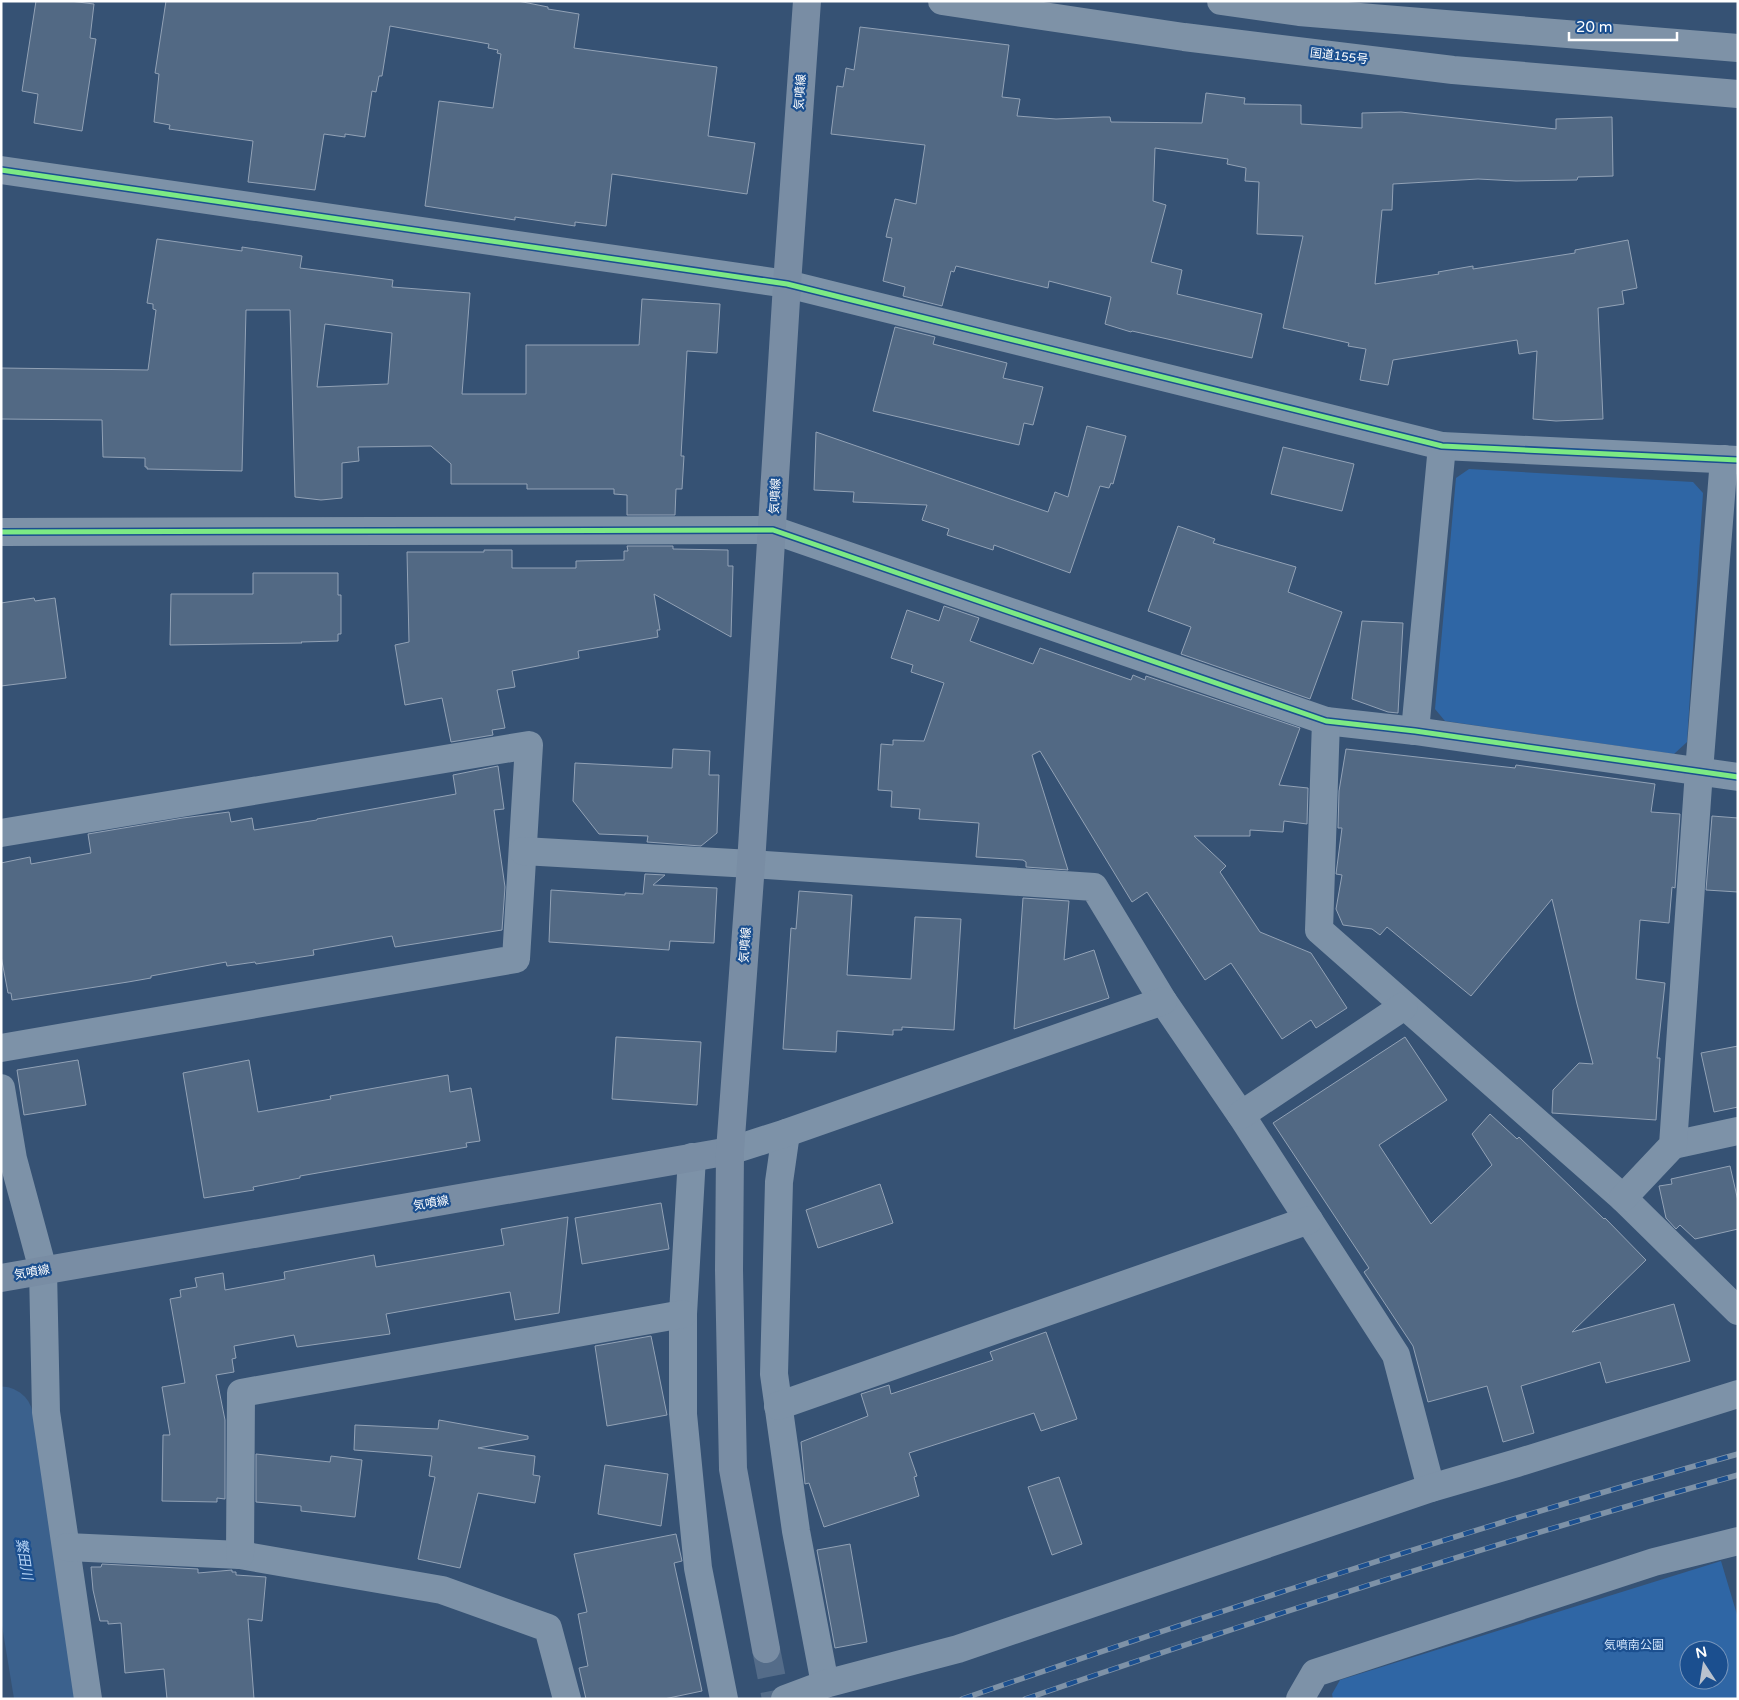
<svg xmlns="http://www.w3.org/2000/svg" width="1739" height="1700" font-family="'Varela Round','Noto Sans JP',sans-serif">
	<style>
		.green { fill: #2f66a5; fill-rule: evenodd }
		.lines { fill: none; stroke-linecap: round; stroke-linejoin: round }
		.river { stroke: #3b618d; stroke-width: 65 }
		.building { fill: #526984; stroke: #92a2b6; fill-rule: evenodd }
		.secondary-tunnel { stroke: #546c89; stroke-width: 28; stroke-dasharray: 28 14; stroke-linecap: butt }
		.street { stroke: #7d92a8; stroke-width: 28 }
		.secondary { stroke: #798da4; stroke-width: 28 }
		.highway { stroke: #7e92a7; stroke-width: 28 }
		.rail-casing { stroke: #7e92a7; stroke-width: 5.5 }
		.rail { stroke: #1b4f8f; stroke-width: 4; stroke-dasharray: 11; stroke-linecap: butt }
		.cycleway-casing { stroke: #1b4f8f; stroke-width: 8 }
		.cycleway { stroke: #7ce984; stroke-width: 5 }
		.labels { text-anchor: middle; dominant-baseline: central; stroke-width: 4.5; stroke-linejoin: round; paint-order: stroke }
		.street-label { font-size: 12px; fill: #fff; stroke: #1b4f8f }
		.park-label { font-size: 12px; fill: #cfe3fa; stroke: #1b4f8f }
		.water-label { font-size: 14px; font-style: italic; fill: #b5d3f5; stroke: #1b4f8f }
	</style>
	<rect width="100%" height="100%" fill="#365274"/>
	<g class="green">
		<path d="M1469 469 1693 482 1703 493 1687 742 1674 754 1445 721 1435 709 1456 478Z"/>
		<path d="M1721 1561 1738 1618V1699H1333L1332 1694 1340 1680ZM1689 1650H1719V1680H1689Z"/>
	</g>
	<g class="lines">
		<path class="river" d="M1 1419 47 1699"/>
	</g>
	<g class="building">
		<path d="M36 1H70L94 4 90 38 96 39 82 131 34 123 38 94 22 91Z"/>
		<path d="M166 1H518L548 7V9L579 14 574 48 717 67 708 136 755 143 747 194 612 174 606 226 575 222V226L515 217V220L425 206 439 101 493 108 501 54 497 53 498 50 488 48 489 44 390 26 382 76H379L376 92 372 91 365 137 345 134V137L324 134 315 190 248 182 253 141 169 129 170 125 154 122 159 74 155 73Z"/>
		<path d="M860 27 1009 45 1002 97 1020 99 1017 116 1056 119 1103 117H1110L1111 122 1202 123 1206 93 1245 98 1244 104 1301 105V124L1362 128V113L1401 112 1556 129V119L1612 117 1613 176 1578 177 1577 180 1516 181 1478 179 1393 184 1392 210H1382L1375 284 1439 274 1438 272 1473 266V269L1575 253V250L1628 240 1637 288 1622 291 1624 304 1598 308 1603 419 1556 421 1533 419 1537 351 1519 354 1517 340 1393 360 1388 385 1360 380 1366 349 1348 346 1349 343 1283 328 1303 236 1257 234 1259 182 1245 181 1246 168 1227 164 1228 159 1155 148 1153 201 1166 205 1151 262 1182 270 1177 294 1262 314 1252 358 1132 331 1131 332 1105 324 1111 297 1049 281 1048 288 956 266 954 272 951 271 942 306 903 296 905 287 883 281 892 238 886 237 895 199 916 204 925 145 831 134 837 86 843 87 846 68 854 70Z"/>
		<path d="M157 239 242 251V247L302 256 300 268 393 280 392 287 470 293 462 394H526V345H639L642 299 720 304 717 353 687 351 681 456H684L682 489H676L675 515H627V495L614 494V489H527V484H451V464L431 446 358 447 359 461 342 463V498L321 500 295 497 290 310H246L242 471 147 469V467H145V458L103 457 102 420 1 419V368L148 370 156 310 153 309V304L147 303ZM325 324 392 333 388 384 317 387Z"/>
		<path d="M895 327 935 337 933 344 1007 363 1003 378 1043 387 1033 425 1024 423 1019 445 873 411Z"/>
		<path d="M1087 426 1126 436 1113 484 1111 483 1109 488 1100 486 1070 573 994 545 993 550 947 535 949 529 922 520 927 505 853 502 854 492 814 490 816 432 1048 512 1055 492 1068 497Z"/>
		<path d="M1283 447 1354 464 1342 511 1271 494Z"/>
		<path d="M1178 526 1215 539 1213 543 1296 567 1288 592 1342 612 1310 699 1181 654 1191 627 1148 611Z"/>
		<path d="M627 546H673V549L728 550V566H733L731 637 654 594 660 630H657L658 637 578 651 579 658 512 671 515 687 497 690 505 728 492 730 493 735 451 742 442 698 405 705 395 645 409 642 407 552H484V550H512V568H576V561L624 560V551H628Z"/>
		<path d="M253 573H338V595H341V634H338V641L301 642 302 643 170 645 171 594H253Z"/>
		<path d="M34 598 35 601 55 598 66 678 1 686V603Z"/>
		<path d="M944 606 979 618 970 641 1033 664 1040 648 1131 680 1133 675 1145 680 1146 676 1300 728 1279 785 1308 788 1307 824 1284 821 1283 832 1250 830V836H1194L1226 866 1220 872 1260 932 1311 953 1347 1008 1316 1028 1311 1020 1282 1039 1231 963 1205 980 1147 892 1132 902 1040 751 1032 755 1068 870 1026 867V862L1023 860 976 857 979 823 919 819 920 809 891 807 892 791 878 790 881 744 893 745V740L924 741 944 683 911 672 913 665 891 658 907 610 939 621Z"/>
		<path d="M1362 621 1403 623 1398 713 1388 712 1352 699Z"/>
		<path d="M673 749 710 751 709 775H719L717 833 701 846 647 842 648 836 599 834 573 801 575 763 672 768Z"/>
		<path d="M1346 749 1515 768 1516 765 1655 784 1651 812 1680 814 1675 888 1672 887 1669 923 1640 920 1636 979 1665 983 1657 1058H1660L1656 1120 1552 1113 1553 1090 1579 1063 1593 1064 1577 1004 1552 899 1471 996 1387 927 1380 935 1372 929 1343 925 1336 909 1342 875 1336 874 1342 828H1338L1339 791Z"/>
		<path d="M498 766 504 809 494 810 505 887 502 930 395 947 392 936 313 950 314 955 256 964 255 962 227 966 226 962 151 976V978L128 982 12 1000 11 993H8L1 956V863L30 857 31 864 91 853 88 834 183 818 229 812 231 822 252 818 254 830 317 820V819L456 794 453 775Z"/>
		<path d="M1712 816 1738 818V892L1706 890Z"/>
		<path d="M645 874 665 875 653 885 717 888 714 943 670 941 669 950 549 942 551 890 625 895V893L643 894Z"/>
		<path d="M799 891 852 895 847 975 911 979 915 917 961 919 954 1030 902 1027V1030H893V1035L837 1031 836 1052 783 1049 791 928 796 929Z"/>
		<path d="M1023 898 1069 901 1064 960 1094 950 1109 998 1014 1029Z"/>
		<path d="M616 1037 701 1042 697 1105 612 1099Z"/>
		<path d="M1405 1037 1447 1100 1379 1145 1431 1224 1492 1165 1472 1134 1490 1114 1517 1139 1519 1137 1604 1219 1605 1218 1646 1260 1572 1332 1674 1304 1690 1361 1606 1383 1600 1362 1521 1386 1534 1433 1503 1442 1487 1386 1428 1402 1413 1346 1364 1272 1369 1268 1273 1123Z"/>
		<path d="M1738 1046V1107L1714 1112 1701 1053Z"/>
		<path d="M78 1060 86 1105 24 1115 17 1070Z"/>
		<path d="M249 1060 258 1112 331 1099 330 1096 448 1075 450 1092 471 1088 480 1141 466 1143 467 1147 300 1176V1178L253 1187 254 1190 204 1198 183 1073Z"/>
		<path d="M1730 1166 1738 1201V1229L1695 1239 1680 1225 1676 1229 1666 1218 1659 1186 1672 1184 1671 1179Z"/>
		<path d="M880 1184 893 1223 818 1248 806 1210Z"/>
		<path d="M661 1203 669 1249 582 1264 575 1218Z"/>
		<path d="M568 1217 559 1313 515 1320 510 1292 386 1314 390 1334 297 1347 294 1335 234 1346 236 1358 232 1359 234 1372 216 1375 225 1420V1499L217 1498V1502L162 1501 163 1435H170L162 1387 185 1383 170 1299 181 1297 180 1290 197 1287 195 1278 223 1273 225 1290 285 1279 284 1272 374 1255 376 1267 504 1245 501 1229Z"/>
		<path d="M1046 1332 1077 1419 1041 1431 1034 1413 909 1453 917 1476 914 1477 919 1496 824 1527 809 1483 805 1484 801 1442 868 1416 861 1394 889 1385 891 1394 993 1360 990 1352Z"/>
		<path d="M651 1336 667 1415 607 1426 595 1346Z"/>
		<path d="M439 1420 528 1436V1439L478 1448 535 1456 533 1475 540 1476 535 1503 478 1493 460 1568 418 1559 435 1477 429 1476 432 1456 354 1450 355 1425 438 1429Z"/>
		<path d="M256 1454 330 1462 331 1456 362 1460 355 1517 301 1511V1506L256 1502Z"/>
		<path d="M605 1465 668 1474 661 1526 598 1514Z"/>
		<path d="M1059 1477 1082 1544 1052 1555 1028 1487Z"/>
		<path d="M676 1534 682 1561 674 1563 702 1691 664 1699H586L579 1668 588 1666 578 1614 587 1612 574 1554Z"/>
		<path d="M850 1544 867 1642 835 1648 817 1550Z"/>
		<path d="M102 1564 198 1569V1573L232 1570V1572H236V1575L266 1577 262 1621 248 1619 254 1699H167L164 1669 125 1673 121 1623 108 1624V1621H100L93 1590 91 1567H101Z"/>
	</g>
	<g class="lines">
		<path class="secondary-tunnel" d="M766 1649 776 1699"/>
		<g class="street">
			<path d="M1 170 787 284 1442 446 1738 460"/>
			<path d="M1 532 773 530 1326 721 1415 731 1738 777"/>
			<path d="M1326 721 1319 930 1623 1198 1738 1311"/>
			<path d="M1415 731 1442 446"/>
			<path d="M1 833 529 745 516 959 1 1048"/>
			<path d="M523 851 751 864 1094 887 1163 1001 1241 1115 1396 1355 1431 1488"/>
			<path d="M1 1088 13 1159 43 1270 46 1412 88 1699"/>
			<path d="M1241 1115 1404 1006"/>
			<path d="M786 1133 779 1182 774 1374 796 1531 825 1684"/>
			<path d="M1673 1145 1738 1131"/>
			<path d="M730 1151 786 1133 1163 1001"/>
			<path d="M692 1157 683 1314V1414L698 1568 724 1699"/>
			<path d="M1623 1198 1673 1145 1699 771 1724 459"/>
			<path d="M778 1406 1309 1220"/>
			<path d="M67 1547 240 1555 442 1590 548 1628 567 1699"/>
			<path d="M240 1555 241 1393 683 1314"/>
			<path d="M785 1699 825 1684 958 1649 1431 1488 1517 1463 1738 1394"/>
			<path d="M1300 1699 1315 1673 1654 1562 1738 1541"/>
		</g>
		<g class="secondary">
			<path d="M1 1278 730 1151"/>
			<path d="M766 1649 733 1469 729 1270 730 1151 751 864 787 284 807 1"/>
		</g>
		<g class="highway">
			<path d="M942 1 1184 37 1453 70 1738 94"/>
			<path d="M1221 1 1299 12 1738 48"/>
		</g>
		<defs>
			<g id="rail">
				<path d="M962 1699C1219 1611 1476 1526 1738 1454"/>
				<path d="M1025 1699C1261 1618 1498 1541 1738 1475"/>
			</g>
		</defs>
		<use href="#rail" class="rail-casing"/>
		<use href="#rail" class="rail"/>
		<defs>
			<g id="cycleway">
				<path d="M1 170 787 284 1442 446 1738 460"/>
				<path d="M1 532 773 530 1326 721 1415 731 1738 777"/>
			</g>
		</defs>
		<use href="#cycleway" class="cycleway-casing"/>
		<use href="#cycleway" class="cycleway"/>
	</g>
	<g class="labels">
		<g class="street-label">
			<text transform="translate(1339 56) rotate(7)">国道155号</text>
			<text transform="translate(800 92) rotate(-86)">気噴線</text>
			<text transform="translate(775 496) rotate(-87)">気噴線</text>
			<text transform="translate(745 945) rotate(-86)">気噴線</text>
			<text transform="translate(431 1203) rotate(-10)">気噴線</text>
			<text transform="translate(32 1272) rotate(-10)">気噴線</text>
		</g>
		<g class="park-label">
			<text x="1634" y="1645">気噴南公園</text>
		</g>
		<g class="water-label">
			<text transform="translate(24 1559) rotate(81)">繁田川</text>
		</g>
	</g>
	<rect width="1739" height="1700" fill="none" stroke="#ffffff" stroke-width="5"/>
	<g transform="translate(1704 1665) rotate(348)"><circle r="24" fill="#1b4f8f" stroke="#7695bc"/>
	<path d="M0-4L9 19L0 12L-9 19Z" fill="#b9c2ce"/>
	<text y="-8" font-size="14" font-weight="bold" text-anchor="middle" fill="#ffffff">N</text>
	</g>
	<path d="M1569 32v8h108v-8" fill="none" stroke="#ffffff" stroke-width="2.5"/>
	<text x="1576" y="32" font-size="15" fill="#ffffff" stroke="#1b4f8f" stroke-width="4" paint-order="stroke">20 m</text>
</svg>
